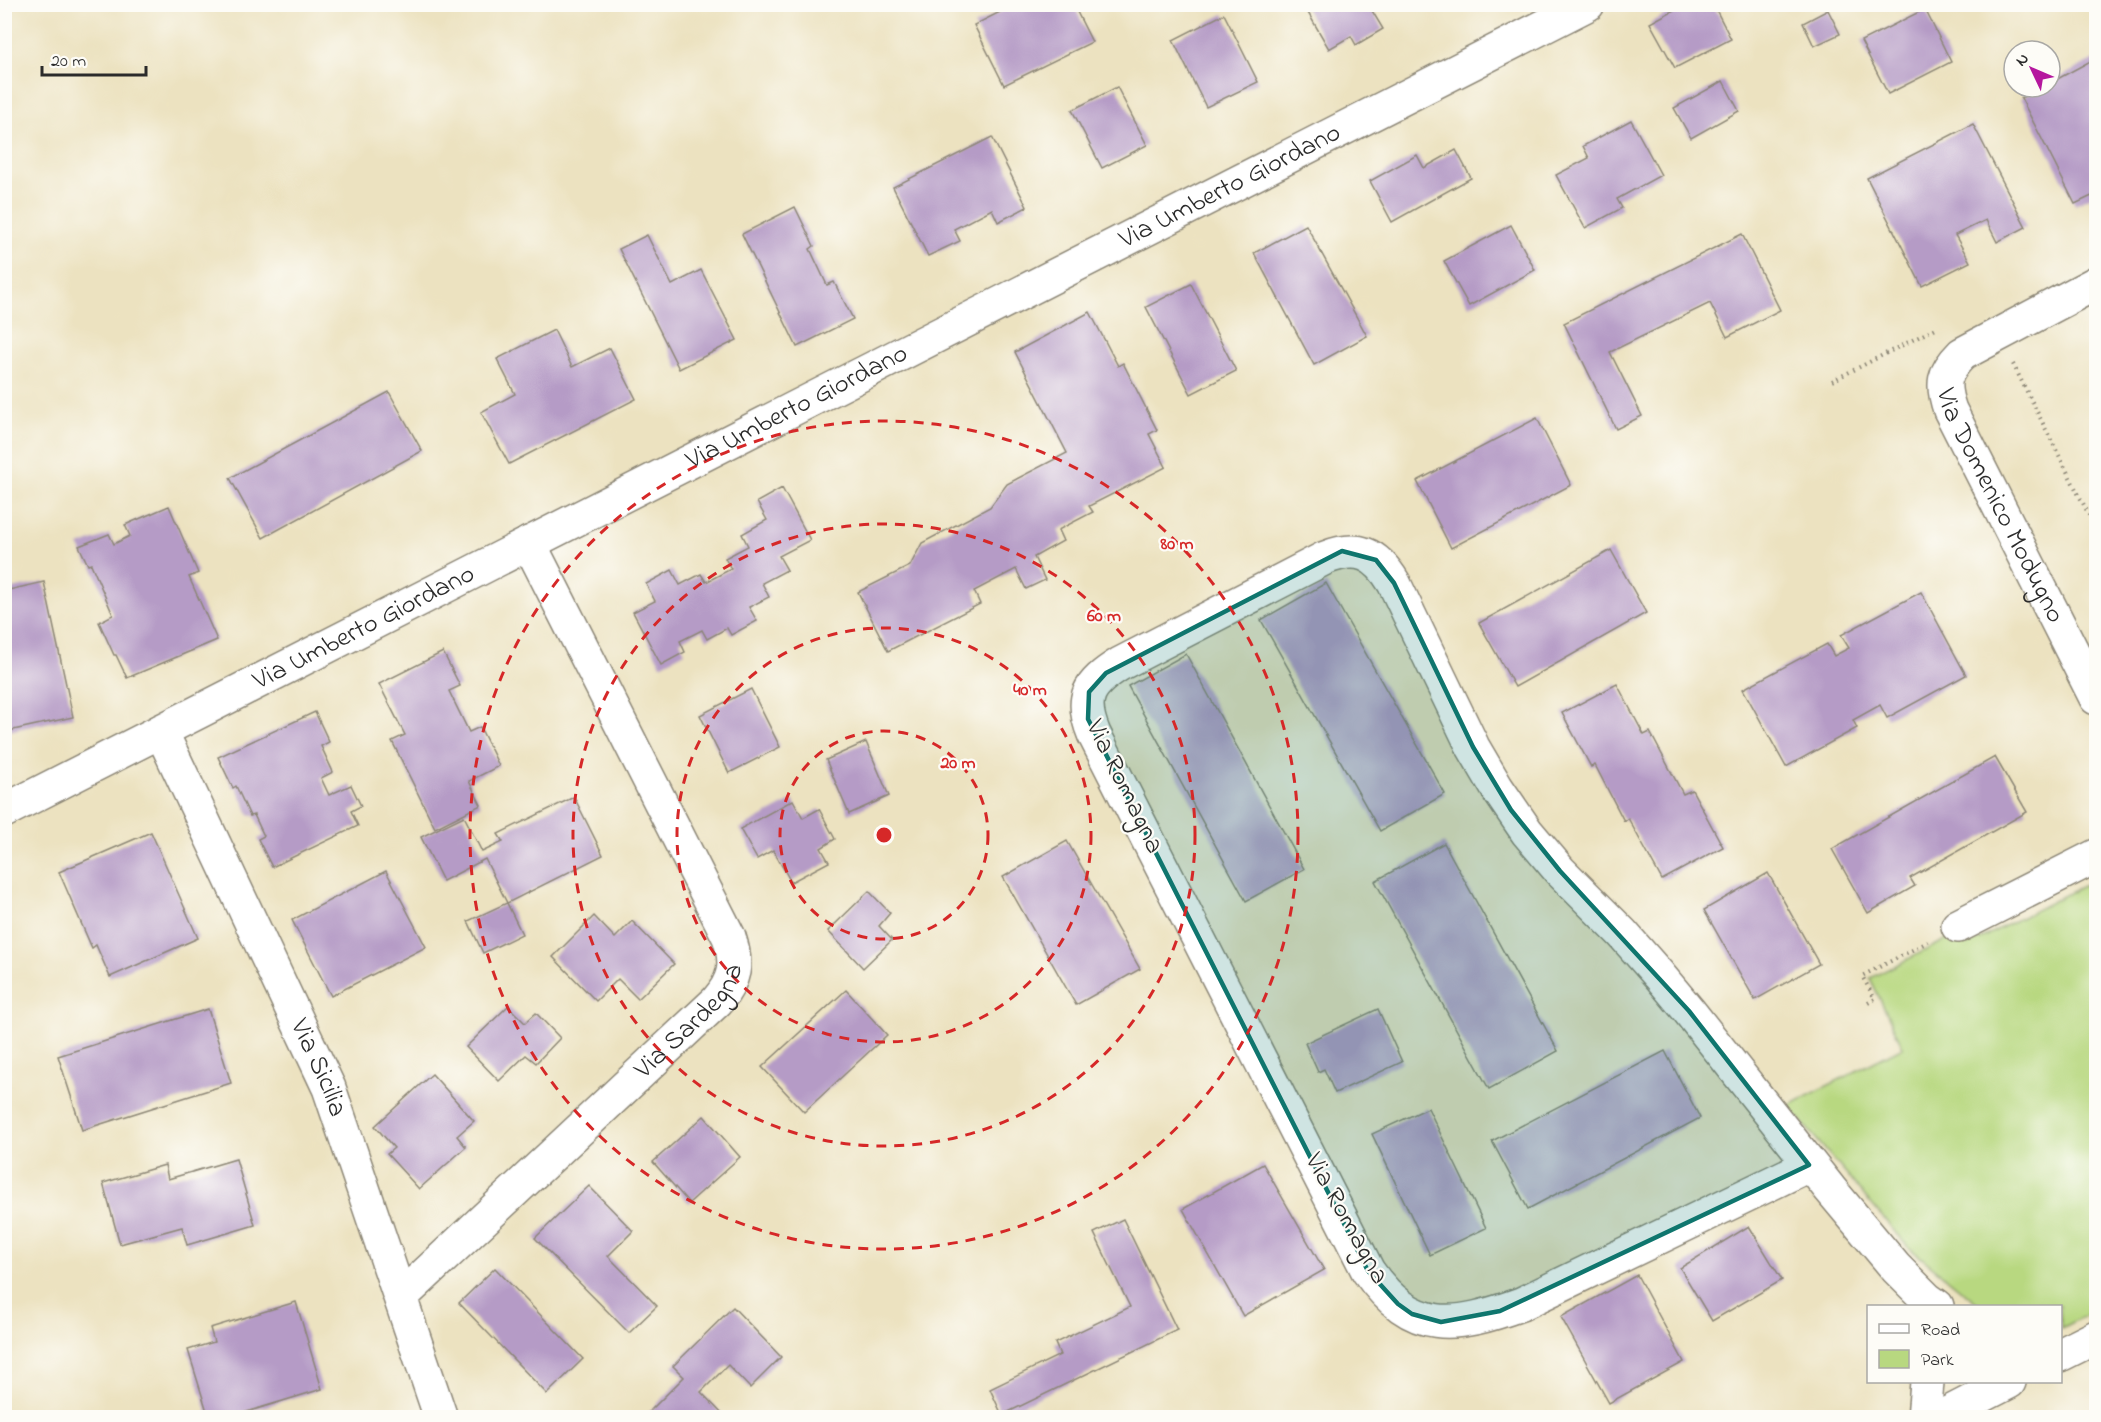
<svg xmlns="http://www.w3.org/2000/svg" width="2101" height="1422" font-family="'Indie Flower',sans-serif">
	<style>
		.green { fill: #b8d880; stroke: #728256; stroke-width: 1.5 }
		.building { fill: #b59bc6 }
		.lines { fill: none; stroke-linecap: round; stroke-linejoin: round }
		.minor-casing { stroke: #8c8676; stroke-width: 36 }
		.path { stroke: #8c8676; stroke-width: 4; stroke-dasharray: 1.5 4.5; stroke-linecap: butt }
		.minor { stroke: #fff; stroke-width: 33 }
		.marked { fill: #0f766e; fill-opacity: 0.2; stroke: #0f766e; stroke-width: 4.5; stroke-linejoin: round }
		.ring { fill: none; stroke: #d62828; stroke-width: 3; stroke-dasharray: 10 8 }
		.labels { text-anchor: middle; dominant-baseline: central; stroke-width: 4.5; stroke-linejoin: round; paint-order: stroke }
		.street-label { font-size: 27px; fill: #2b2b2b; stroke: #fdfcf7 }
		.centre { fill: #d62828; stroke: #fdfcf7; stroke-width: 3 }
		.ring-label { font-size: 18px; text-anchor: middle; font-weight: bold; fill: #d62828; stroke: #fdfcf7; stroke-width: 4.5; stroke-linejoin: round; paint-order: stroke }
	</style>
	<rect width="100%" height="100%" fill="#fdfcf7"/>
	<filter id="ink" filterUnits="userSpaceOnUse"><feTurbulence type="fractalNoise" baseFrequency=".0167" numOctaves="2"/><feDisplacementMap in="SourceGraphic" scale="12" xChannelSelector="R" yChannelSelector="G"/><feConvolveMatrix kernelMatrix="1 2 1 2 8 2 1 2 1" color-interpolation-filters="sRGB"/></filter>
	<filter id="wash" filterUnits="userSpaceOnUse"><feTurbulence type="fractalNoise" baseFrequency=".008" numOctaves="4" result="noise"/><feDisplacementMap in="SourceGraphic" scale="24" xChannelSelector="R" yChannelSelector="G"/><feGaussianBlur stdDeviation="1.35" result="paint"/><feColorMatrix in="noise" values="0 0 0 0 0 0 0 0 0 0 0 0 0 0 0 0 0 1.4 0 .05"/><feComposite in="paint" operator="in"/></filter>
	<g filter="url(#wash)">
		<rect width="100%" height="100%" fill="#ece2c0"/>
		<path class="green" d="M2096 879V1310L2061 1328 2060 1306H1981L1907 1246 1788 1106 1903 1047 1870 978 1962 932 1968 945Z"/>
		<g id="blocks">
			<g class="building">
				<path d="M1008 4H1073L1092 42 1004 85 974 25 1010 7Z"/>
				<path d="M1303 4H1368L1383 29 1356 45 1351 36 1329 49Z"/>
				<path d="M1685 4H1713L1731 39 1675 68 1650 23Z"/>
				<path d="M1925 9 1951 62 1888 94 1861 41Z"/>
				<path d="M1828 10 1840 34 1814 46 1803 23Z"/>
				<path d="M1224 14 1258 82 1206 107 1173 40Z"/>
				<path d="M2096 58V194L2075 204 2021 98 2041 87H2050V83Z"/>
				<path d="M1723 81 1739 111 1691 138 1674 108Z"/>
				<path d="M1117 87 1147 145 1102 168 1072 110Z"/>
				<path d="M1631 120 1661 175 1617 199 1622 208 1585 228 1556 175 1589 158 1583 146Z"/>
				<path d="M1973 124 2026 227 1997 242 1986 220 1955 235 1970 262 1922 286 1867 178Z"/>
				<path d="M992 137 1027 207 998 222 992 209 954 229 960 241 928 256 893 187Z"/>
				<path d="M1456 150 1471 178 1392 222 1370 181 1417 155 1424 168Z"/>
				<path d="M795 207 814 246 810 249 827 285 834 282 853 319 797 347 742 234Z"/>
				<path d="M1306 225 1367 336 1314 365 1254 253Z"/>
				<path d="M1511 225 1535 270 1469 306 1444 261Z"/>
				<path d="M1742 234 1780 310 1727 337 1710 303 1610 352 1642 416 1616 429 1564 323Z"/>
				<path d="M647 235 672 285 701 270 737 340 679 369 619 249Z"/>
				<path d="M1191 284 1236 371 1191 394 1146 307Z"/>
				<path d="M1090 312 1118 366 1123 363 1157 430 1149 434 1166 467 1089 506 1093 512 1058 530 1063 541 1034 557 1045 580 1026 589 1016 569 974 591 980 604 888 651 858 592 910 566 922 543 990 507 1007 484 1067 453 1015 352Z"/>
				<path d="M554 330 572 367 610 348 636 399 509 464 481 412 515 394 497 359Z"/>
				<path d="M389 392 422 451 263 538 230 478Z"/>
				<path d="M1537 418 1571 485 1451 548 1417 481Z"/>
				<path d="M782 488 810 540 779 556 787 570 762 583 769 597 749 607 757 621 731 635 727 628 707 639 702 630 680 641 685 652 661 665 633 612 655 601 646 584 672 570 680 585 701 574 706 582 731 569 725 558 748 546 742 534 767 520 757 502Z"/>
				<path d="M169 506 198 573 189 577 217 640 127 678 116 655H114L99 622 113 615 91 564 88 565 79 546 109 534 114 544 130 536 125 525Z"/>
				<path d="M1611 550 1646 613 1515 687 1479 623Z"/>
				<path d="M44 582 73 717 4 732V591Z"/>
				<path d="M1326 583 1445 794 1380 831 1261 620Z"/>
				<path d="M1921 592 1966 675 1887 718 1880 705 1853 720 1857 728 1786 767 1743 689 1827 644 1834 656 1849 648 1841 635Z"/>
				<path d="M443 652 460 686 449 691 469 732 480 727 499 766 469 781 481 805 435 828 392 741 405 735 379 684Z"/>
				<path d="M1186 654 1304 869 1246 901 1128 686Z"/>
				<path d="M1617 684 1644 735 1650 732 1683 794 1692 790 1723 847 1662 880 1628 818 1624 821 1595 765 1591 767 1562 713Z"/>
				<path d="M751 689 780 747 729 773 700 715Z"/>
				<path d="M315 712 329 742 321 746 333 772 321 778 329 795 351 785 361 806 351 811 358 826 272 867 258 839 264 836 254 815 250 816 236 786 233 788 218 757Z"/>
				<path d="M866 742 889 796 849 814 826 760Z"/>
				<path d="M1995 757 2027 812 1910 878 1915 886 1868 913 1832 849Z"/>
				<path d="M574 797 603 855 507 903 522 934 483 953 468 921 507 903 485 859 443 881 421 837 464 816 482 852 503 842 498 834Z"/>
				<path d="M793 800 803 818 819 809 835 839 821 848 829 862 791 882 773 850 757 859 740 829Z"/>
				<path d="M151 832 198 938 110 977 96 945 92 948 59 872Z"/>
				<path d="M1067 841 1140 969 1076 1005 1003 877Z"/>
				<path d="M1444 843 1558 1051 1489 1089 1375 881Z"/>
				<path d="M386 871 426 947 331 996 292 920Z"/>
				<path d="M1768 873 1819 964 1755 1000 1704 910Z"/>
				<path d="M869 891 890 913 879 926 892 940 863 968 828 931Z"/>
				<path d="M594 916 615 938 632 921 674 964 638 999 618 979 596 1001 553 957Z"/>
				<path d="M846 990 887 1035 804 1112 762 1067Z"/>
				<path d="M508 1006 525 1023 536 1013 560 1038 536 1063 526 1055 499 1081 466 1047Z"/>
				<path d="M208 1009 231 1083 82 1130 58 1056Z"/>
				<path d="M1378 1009 1402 1062 1335 1093 1324 1069 1318 1072 1305 1043Z"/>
				<path d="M1665 1051 1700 1118 1528 1209 1492 1141Z"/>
				<path d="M432 1074 474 1121 457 1136 466 1147 419 1189 387 1154 394 1148 375 1126Z"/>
				<path d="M1428 1108 1486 1228 1430 1255 1372 1134Z"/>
				<path d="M704 1116 740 1157 689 1203 653 1162Z"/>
				<path d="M236 1159 255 1225 187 1245 182 1227 120 1244 103 1183 165 1165 168 1179Z"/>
				<path d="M1263 1164 1324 1270 1243 1316 1183 1209Z"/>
				<path d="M589 1186 633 1231 608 1256 657 1306 629 1333 535 1238Z"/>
				<path d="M1123 1219 1177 1330 1002 1415 990 1389 1060 1355 1055 1343 1130 1307 1094 1233Z"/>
				<path d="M1749 1226 1782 1280 1712 1321 1680 1268Z"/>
				<path d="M495 1268 583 1359 547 1394 459 1303Z"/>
				<path d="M1637 1275 1684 1362 1609 1403 1561 1317Z"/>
				<path d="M296 1302 322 1389 227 1418H209L188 1350 214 1342 210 1328Z"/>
				<path d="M733 1307 781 1357 750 1388 728 1365 701 1392 726 1418H643L684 1377 673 1366Z"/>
			</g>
		</g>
	</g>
	<g filter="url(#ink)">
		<use href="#blocks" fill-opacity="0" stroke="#8c8676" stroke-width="1.5"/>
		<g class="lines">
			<defs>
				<g id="minor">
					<path id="s1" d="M2096 283 1962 354C1943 373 1941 384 1950 410L2096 698"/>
					<path id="s2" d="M161 731 329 1088 441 1418"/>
					<path id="s3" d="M4 811 1588 4"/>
					<path d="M1958 926 2096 856"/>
					<path d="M1809 1165 1521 1304C1454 1328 1413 1335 1368 1271L1094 734C1079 698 1088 684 1120 664L1325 558C1358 545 1376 553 1394 583L1473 747 1497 788 1527 832 1560 871 1622 933 1659 975 1689 1011 1830 1189 1896 1268 1927 1299 1937 1306"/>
					<path id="s4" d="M401 1297 717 1001C735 980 738 964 729 937L529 543"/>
					<path d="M2060 1355 2096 1337"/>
					<path d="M1924 1418 1927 1382"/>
					<path d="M1939 1418 2009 1382"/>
				</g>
			</defs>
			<use href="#minor" class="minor-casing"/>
			<g class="path">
				<path d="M2013 364 2096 529"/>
				<path d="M1832 381 1938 327"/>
				<path d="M1868 1003 1875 999 1862 976 1928 942"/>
			</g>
			<use href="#minor" class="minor"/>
		</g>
	</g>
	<path class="marked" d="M1342 551 1376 560 1394 583 1473 747 1511 810 1560 871 1689 1011 1809 1165 1500 1311 1441 1322 1412 1314 1398 1304 1368 1271 1088 719 1089 692 1106 673Z"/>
	<g class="ring">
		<circle cx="884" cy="835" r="104"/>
		<circle cx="884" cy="835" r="207"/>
		<circle cx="884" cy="835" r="311"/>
		<circle cx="884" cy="835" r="414"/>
	</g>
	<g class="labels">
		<g class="street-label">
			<text stroke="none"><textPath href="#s3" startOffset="1376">Via Umberto Giordano</textPath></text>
			<text stroke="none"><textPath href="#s3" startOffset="890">Via Umberto Giordano</textPath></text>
			<text stroke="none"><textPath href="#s1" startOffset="321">Via Domenico Modugno</textPath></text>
			<text stroke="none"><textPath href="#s3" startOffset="404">Via Umberto Giordano</textPath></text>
			<text transform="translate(1124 787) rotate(64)">Via Romagna</text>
			<text stroke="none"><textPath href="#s4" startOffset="400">Via Sardegna</textPath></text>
			<text stroke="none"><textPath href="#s2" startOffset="372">Via Sicilia</textPath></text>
			<text transform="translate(1346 1219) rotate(61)">Via Romagna</text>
		</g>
	</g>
	<circle cx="884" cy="835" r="9" class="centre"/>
	<g class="ring-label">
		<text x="1177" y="549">80 m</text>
		<text x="1104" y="621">60 m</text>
		<text x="1030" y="695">40 m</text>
		<text x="958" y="768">20 m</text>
	</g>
	<rect width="2101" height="1422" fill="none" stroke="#fdfcf7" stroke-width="24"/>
	<rect x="1867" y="1305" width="195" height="78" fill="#fdfcf7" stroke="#a9a8a5" stroke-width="1.5"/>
	<rect x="1879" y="1324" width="30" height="9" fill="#ffffff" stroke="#a9a8a5" stroke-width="1.5"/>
	<text x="1921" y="1335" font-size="18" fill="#2b2b2b">Road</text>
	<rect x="1879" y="1350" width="30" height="18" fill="#b8d880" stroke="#a9a8a5" stroke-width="1.5"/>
	<text x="1921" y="1365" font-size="18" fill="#2b2b2b">Park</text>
	<g transform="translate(2032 69) rotate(314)"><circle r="28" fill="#fdfcf7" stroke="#a9a8a5" stroke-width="1.5"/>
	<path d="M0-4.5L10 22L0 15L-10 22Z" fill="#b5179e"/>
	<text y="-9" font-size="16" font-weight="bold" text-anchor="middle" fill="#2b2b2b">N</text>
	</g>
	<path d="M42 66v9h104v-9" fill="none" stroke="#2b2b2b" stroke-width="3"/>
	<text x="51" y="66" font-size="18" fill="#2b2b2b" stroke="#fdfcf7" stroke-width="4.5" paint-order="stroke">20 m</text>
</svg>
